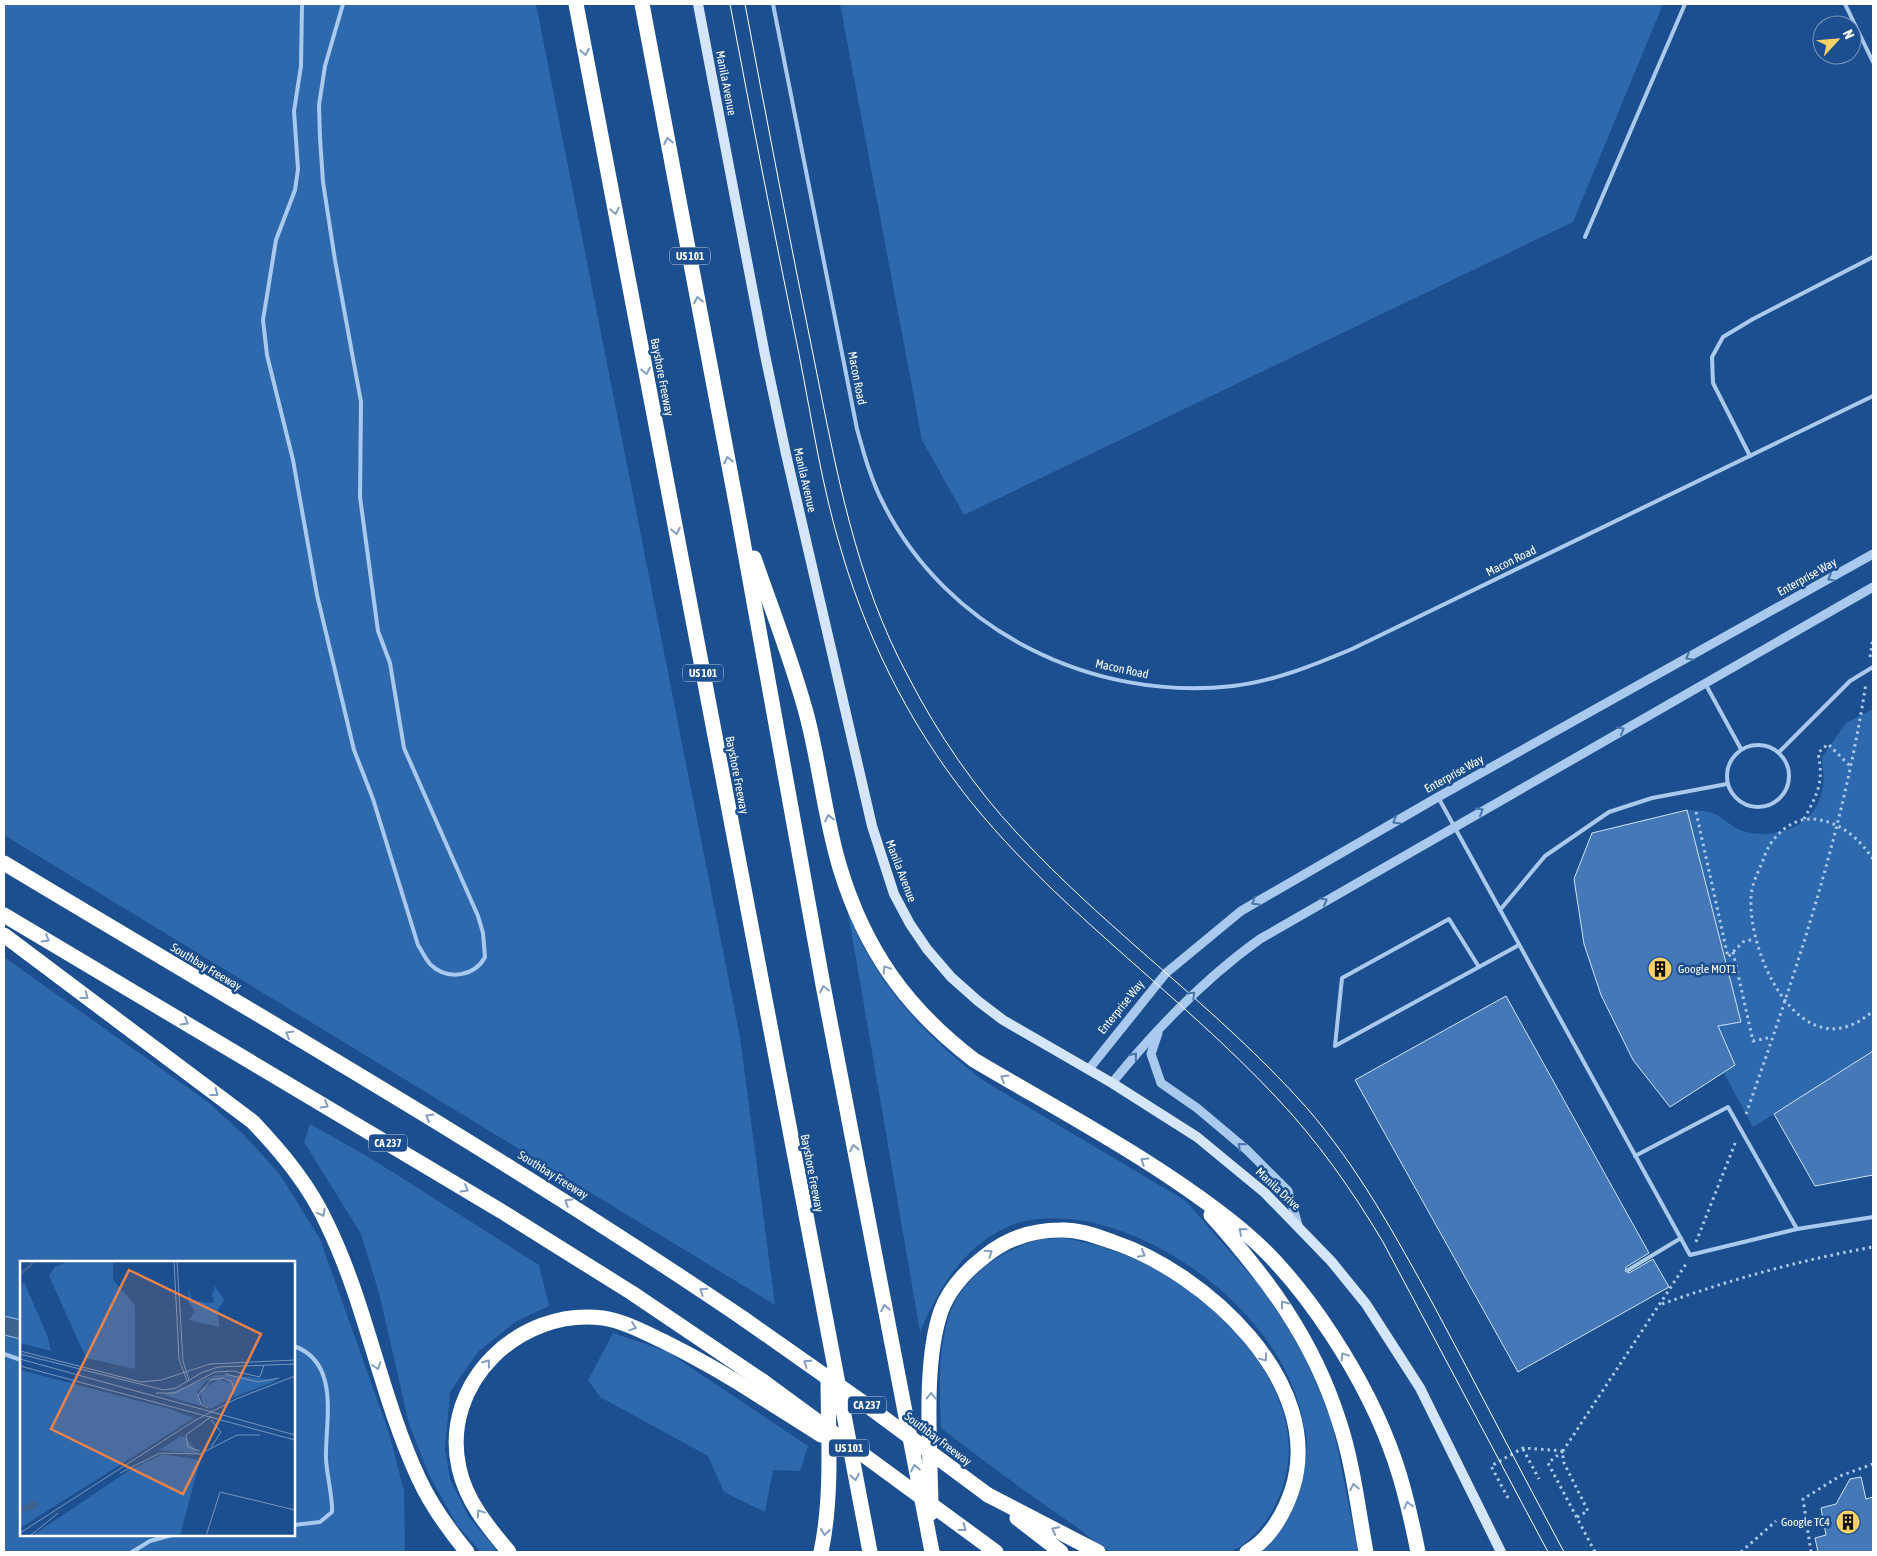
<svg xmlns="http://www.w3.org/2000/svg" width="1877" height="1556" font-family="'Asap Condensed',sans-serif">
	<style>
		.green { fill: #2e69ad; fill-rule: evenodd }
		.water { fill: #3c6290; stroke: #9cc4f0 }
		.building { fill: #4478b7; stroke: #cfe3fa }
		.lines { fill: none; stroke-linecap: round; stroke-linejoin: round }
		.path { stroke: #a9c9ee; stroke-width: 3; stroke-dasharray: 2.5 4; stroke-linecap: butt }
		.service { stroke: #a9c9ee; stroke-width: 4 }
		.tertiary { stroke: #a9c9ee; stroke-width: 9 }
		.secondary { stroke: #d6e6fa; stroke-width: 10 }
		.motorway { stroke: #fff; stroke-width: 15 }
		.tram { stroke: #fff; stroke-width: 1 }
		.motorway-bridge { stroke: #fff; stroke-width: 15 }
		.oneway { stroke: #829ec1 }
		.oneway2 { stroke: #4674ac }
		.labels { text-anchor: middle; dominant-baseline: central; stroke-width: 5; stroke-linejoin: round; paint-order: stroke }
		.shield { fill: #1b4f8f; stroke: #bbcadd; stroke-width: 1 }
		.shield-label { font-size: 11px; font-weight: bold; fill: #fff }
		.street-label { font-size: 12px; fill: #fff; stroke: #1b4f8f }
		.poi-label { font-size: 12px; fill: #fff; stroke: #1b4f8f; text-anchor: start }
		.inset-river { fill: none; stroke: #3c6290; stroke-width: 2.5 }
		.inset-road { fill: none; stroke: #7695bc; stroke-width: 1 }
		.view { fill: #ee8249; fill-opacity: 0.15; stroke: #ee8249; stroke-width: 2.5 }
		.inset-edge { fill: none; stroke: #fff; stroke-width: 2.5 }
	</style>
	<rect width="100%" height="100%" fill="#1b4f8f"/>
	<g class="green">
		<path d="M4 4H536L740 1037 775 1305 4 835Z"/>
		<path d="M840 4H1663L1573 222 964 515 922 440Z"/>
		<path d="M1873 709V1053L1753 1127 1724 1073 1735 1065 1718 1026 1741 1022 1687 810C1696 811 1710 810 1717 815 1727 821 1732 827 1743 831 1774 840 1812 828 1821 795 1825 782 1823 770 1822 757L1846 723Z"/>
		<path d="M848 912C874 982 925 1036 984 1081L1186 1201 1259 1285 1284 1321 1304 1356 1320 1392 1333 1426 1358 1552H1260C1289 1519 1305 1489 1307 1443 1307 1435 1303 1426 1302 1417 1282 1322 1178 1239 1085 1221 1061 1217 1030 1216 1007 1227 962 1248 939 1288 920 1332Z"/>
		<path d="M4 957 208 1102 243 1134 279 1173 320 1239 389 1433 404 1491 405 1552H4ZM21 1262H294V1535H21Z"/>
		<path d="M310 1124 367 1156 539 1265 549 1306 515 1322 478 1352 450 1392 445 1449 450 1479 469 1517 498 1552H481L457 1525 429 1475 409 1424 379 1293 361 1234 304 1142Z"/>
		<path d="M1064 1238C1115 1248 1167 1267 1206 1303 1266 1357 1317 1433 1271 1513 1262 1528 1246 1547 1228 1552 1214 1556 1188 1552 1173 1552 1154 1552 1132 1556 1114 1552 1102 1550 1087 1535 1078 1528 1031 1496 986 1463 941 1428 939 1390 938 1354 948 1318 960 1279 1001 1250 1038 1240 1046 1238 1056 1239 1064 1238Z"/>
		<path d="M613 1333 666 1351 808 1446 800 1471 773 1470 765 1512 724 1492 708 1456 600 1397 588 1380Z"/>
	</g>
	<path class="water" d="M4 1316 21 1320V1339L4 1335Z"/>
	<g class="building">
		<path d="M1687 810 1741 1022 1718 1026 1735 1065 1670 1107 1633 1060 1601 995 1584 944 1574 879 1592 833Z"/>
		<path d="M1506 996 1649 1253 1626 1267 1625 1271 1629 1273 1653 1259 1669 1287 1518 1372 1355 1080Z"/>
		<path d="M1873 1051V1175L1815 1186 1774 1114Z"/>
		<path d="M1861 1477 1866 1499 1873 1497V1552H1818L1815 1538 1826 1535 1821 1508 1836 1504 1850 1479Z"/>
	</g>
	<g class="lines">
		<g class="path">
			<path d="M1870 657 1873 638"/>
			<path d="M1696 812 1728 957 1743 942 1754 939"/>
			<path d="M1804 819C1818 793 1824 782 1818 753L1828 744 1851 767"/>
			<path d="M1873 859C1859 838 1839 821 1813 819 1791 818 1772 836 1765 855 1760 869 1751 884 1751 898 1748 957 1803 1073 1873 1011"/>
			<path d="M1733 952 1753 1041 1772 1037"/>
			<path d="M1746 1114C1796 972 1843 833 1866 683"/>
			<path d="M1696 1242 1736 1141"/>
			<path d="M1662 1304C1732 1279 1801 1260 1873 1247"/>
			<path d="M1523 1449 1539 1479"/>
			<path d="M1563 1451 1548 1463 1595 1552"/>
			<path d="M1508 1498 1491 1466 1523 1448 1563 1451"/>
			<path d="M1577 1517 1588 1511 1563 1461V1451L1686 1264"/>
			<path d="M1741 1552 1776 1521"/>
			<path d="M1811 1552 1803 1499 1840 1476 1873 1464"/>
		</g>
		<g class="service">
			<path d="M302 4 301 66 294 111 298 169 295 190 276 240 263 320 267 355 293 460 317 595 354 750 373 799 418 945C422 951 426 960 431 965 448 981 475 976 485 957L483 933 478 916 404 748 390 663 378 631 360 497 361 402 335 260 323 182 320 138 319 105 325 66 343 4"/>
			<path d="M773 4 857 429C864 454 871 480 883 503 947 631 1093 702 1233 686 1275 681 1314 665 1352 649L1873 396"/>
			<path d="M1845 4 1873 62"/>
			<path d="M1585 237 1685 4"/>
			<path d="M1750 456 1713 383 1712 357 1723 337 1753 319 1873 257"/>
			<path d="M1706 685 1741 749"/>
			<circle cx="1758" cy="776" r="31"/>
			<path d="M1779 752 1850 681 1873 667"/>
			<path d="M1438 797 1690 1255 1797 1229 1873 1217"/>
			<path d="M1500 910 1545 856 1609 812 1652 798 1727 784"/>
			<path d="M1479 967 1449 919 1342 978 1335 1046 1519 945"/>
			<path d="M1635 1156 1728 1107 1797 1229"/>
			<path d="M1628 1270 1681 1238"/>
			<path d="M294 1346C341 1363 325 1421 326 1459 327 1475 331 1490 332 1506V1512L320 1522 294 1525"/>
			<path d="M4 1354 21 1360"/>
			<path d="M132 1552 150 1541 172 1535"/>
		</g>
		<g class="tertiary">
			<path d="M1158 1033 1151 1054 1161 1083 1197 1108 1247 1150 1288 1191 1298 1225"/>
			<path d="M1089 1069 1166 973 1241 911 1438 797 1873 554"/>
			<path d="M1112 1083C1156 1029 1204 979 1260 939L1873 587"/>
		</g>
		<path class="secondary" d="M698 4 765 355 786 454 872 826 894 894 910 924 927 949 951 977 978 1001 1003 1020 1112 1083 1197 1137 1265 1193 1331 1261 1366 1304 1420 1388 1501 1552"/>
		<g class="motorway">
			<path d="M576 4 870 1552"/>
			<path d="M642 4 737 508 823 985 932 1552"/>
			<path d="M754 558C772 610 793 663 807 716 820 766 825 819 840 868 865 950 906 1008 974 1060 1065 1114 1160 1163 1242 1230 1306 1283 1368 1382 1395 1461 1405 1490 1412 1522 1418 1552"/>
			<path d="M4 863C252 1012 504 1156 744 1319"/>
			<path d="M4 915 501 1211 632 1293 764 1382"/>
			<path d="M4 935 253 1122C283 1154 310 1186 328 1226 367 1307 381 1398 419 1479 431 1505 449 1530 467 1552"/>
			<path d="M1211 1215C1268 1279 1313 1339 1339 1421 1353 1463 1358 1509 1366 1552"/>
			<path d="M988 1495 1098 1552"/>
			<path d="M931 1513C931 1456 922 1365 941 1311 949 1289 966 1271 984 1257 1006 1239 1032 1230 1060 1230 1078 1229 1096 1236 1113 1242 1204 1272 1327 1383 1292 1490 1284 1514 1269 1540 1247 1552"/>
			<path d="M1017 1518 1061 1552"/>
			<path d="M509 1552C488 1527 466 1501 459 1468 440 1383 520 1307 603 1318 623 1321 644 1332 663 1341 697 1358 729 1376 761 1397"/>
			<path d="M821 1552C833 1495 828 1433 828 1375"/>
		</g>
		<g class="tram">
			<path d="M730 4C752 121 775 237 799 354 812 420 822 488 842 553 870 648 917 738 981 814 1069 918 1182 997 1275 1096 1317 1140 1352 1190 1383 1242L1548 1552"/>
			<path d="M745 4C767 122 790 241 814 359 836 468 855 579 909 678 938 734 974 787 1017 833 1107 931 1218 1008 1306 1107 1358 1167 1395 1235 1433 1304 1477 1386 1520 1470 1564 1552"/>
		</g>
		<g class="motorway-bridge">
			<path d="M744 1319 865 1404 988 1495"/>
			<path d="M764 1382 996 1552"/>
			<path d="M761 1397 821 1435"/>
		</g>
	</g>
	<defs><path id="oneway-chevron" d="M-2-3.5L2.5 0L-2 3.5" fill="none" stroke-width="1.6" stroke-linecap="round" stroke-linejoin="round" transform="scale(1.25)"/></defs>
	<g class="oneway">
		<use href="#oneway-chevron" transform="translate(585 52) rotate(79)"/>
		<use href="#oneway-chevron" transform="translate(668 141) rotate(-101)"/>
		<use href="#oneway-chevron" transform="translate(615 211) rotate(79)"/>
		<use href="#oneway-chevron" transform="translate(698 300) rotate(-101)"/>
		<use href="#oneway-chevron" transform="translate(646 371) rotate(79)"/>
		<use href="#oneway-chevron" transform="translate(728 460) rotate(-101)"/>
		<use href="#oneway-chevron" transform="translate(676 531) rotate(79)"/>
		<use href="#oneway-chevron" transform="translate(829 818) rotate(-102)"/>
		<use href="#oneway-chevron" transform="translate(46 939) rotate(31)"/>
		<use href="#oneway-chevron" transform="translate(886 969) rotate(-124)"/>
		<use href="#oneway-chevron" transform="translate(824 989) rotate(-101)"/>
		<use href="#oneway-chevron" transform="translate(85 996) rotate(37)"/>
		<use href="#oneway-chevron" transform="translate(185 1022) rotate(31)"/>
		<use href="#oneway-chevron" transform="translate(289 1034) rotate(-149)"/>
		<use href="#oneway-chevron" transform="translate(1004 1078) rotate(-149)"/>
		<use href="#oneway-chevron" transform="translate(215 1093) rotate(37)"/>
		<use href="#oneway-chevron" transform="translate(325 1105) rotate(31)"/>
		<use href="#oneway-chevron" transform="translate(429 1117) rotate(-149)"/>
		<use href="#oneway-chevron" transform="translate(854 1148) rotate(-101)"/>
		<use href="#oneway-chevron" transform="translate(1144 1161) rotate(-148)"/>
		<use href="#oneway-chevron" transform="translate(465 1189) rotate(31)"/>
		<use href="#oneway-chevron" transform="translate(568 1202) rotate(-148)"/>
		<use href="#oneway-chevron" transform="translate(322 1213) rotate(62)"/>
		<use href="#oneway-chevron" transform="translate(1242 1231) rotate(-139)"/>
		<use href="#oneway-chevron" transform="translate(989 1253) rotate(-35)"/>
		<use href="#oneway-chevron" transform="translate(1142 1254) rotate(28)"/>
		<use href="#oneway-chevron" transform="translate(703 1291) rotate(-146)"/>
		<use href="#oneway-chevron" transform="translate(1284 1304) rotate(-126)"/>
		<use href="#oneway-chevron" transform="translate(885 1308) rotate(-101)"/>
		<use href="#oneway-chevron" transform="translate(633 1327) rotate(19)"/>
		<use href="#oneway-chevron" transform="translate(1344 1356) rotate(-123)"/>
		<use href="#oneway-chevron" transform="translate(1264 1358) rotate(53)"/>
		<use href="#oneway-chevron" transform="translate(487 1363) rotate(-52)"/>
		<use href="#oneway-chevron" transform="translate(807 1363) rotate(-145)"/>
		<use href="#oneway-chevron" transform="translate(377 1366) rotate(72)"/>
		<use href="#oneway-chevron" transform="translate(931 1396) rotate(-90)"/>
		<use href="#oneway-chevron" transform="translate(915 1468) rotate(-101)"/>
		<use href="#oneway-chevron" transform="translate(855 1477) rotate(79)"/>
		<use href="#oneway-chevron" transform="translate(1354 1487) rotate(-101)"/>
		<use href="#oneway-chevron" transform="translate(1408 1505) rotate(-105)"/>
		<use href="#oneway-chevron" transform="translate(480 1513) rotate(-124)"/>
		<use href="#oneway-chevron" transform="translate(963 1528) rotate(37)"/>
		<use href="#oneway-chevron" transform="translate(1055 1530) rotate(-153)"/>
		<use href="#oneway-chevron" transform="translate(825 1532) rotate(97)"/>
	</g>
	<g class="oneway2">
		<use href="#oneway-chevron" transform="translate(1831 578) rotate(151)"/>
		<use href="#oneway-chevron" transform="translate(1689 657) rotate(151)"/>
		<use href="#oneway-chevron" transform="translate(1621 730) rotate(-30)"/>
		<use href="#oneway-chevron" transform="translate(1480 811) rotate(-30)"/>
		<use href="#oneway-chevron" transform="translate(1396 821) rotate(150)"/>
		<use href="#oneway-chevron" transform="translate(1324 901) rotate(-30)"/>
		<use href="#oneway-chevron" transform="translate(1255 902) rotate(148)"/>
		<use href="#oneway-chevron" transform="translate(1192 995) rotate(-44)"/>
		<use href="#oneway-chevron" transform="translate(1134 1056) rotate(-51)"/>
		<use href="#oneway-chevron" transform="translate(1241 1146) rotate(-139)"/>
	</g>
	<defs>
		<symbol id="building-disc" viewBox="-11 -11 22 22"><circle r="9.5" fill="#ffd166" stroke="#1b4f8f"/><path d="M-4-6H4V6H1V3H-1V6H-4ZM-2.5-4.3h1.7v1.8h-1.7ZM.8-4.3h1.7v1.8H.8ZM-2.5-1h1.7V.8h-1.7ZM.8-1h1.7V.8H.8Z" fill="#111"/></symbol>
	</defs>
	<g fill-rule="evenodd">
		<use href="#building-disc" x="1646" y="955" width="28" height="28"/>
		<use href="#building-disc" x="1834" y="1508" width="28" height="28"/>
	</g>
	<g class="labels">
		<g class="shield">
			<rect x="670" y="247.5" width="40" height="17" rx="4"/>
			<rect x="683" y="664.5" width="40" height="17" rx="4"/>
			<rect x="369" y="1134.5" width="38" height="17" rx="4"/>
			<rect x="848" y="1396.5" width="38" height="17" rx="4"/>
			<rect x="829" y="1439.5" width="40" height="17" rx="4"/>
		</g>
		<g class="shield-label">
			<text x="690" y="256">US 101</text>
			<text x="703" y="673">US 101</text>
			<text x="388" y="1143">CA 237</text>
			<text x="867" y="1405">CA 237</text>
			<text x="849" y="1448">US 101</text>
		</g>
		<g class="street-label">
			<text transform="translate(726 83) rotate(79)">Manila Avenue</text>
			<text transform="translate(662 377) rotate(79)">Bayshore Freeway</text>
			<text transform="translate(857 378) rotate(79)">Macon Road</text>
			<text transform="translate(805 480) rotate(77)">Manila Avenue</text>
			<text transform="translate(1511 561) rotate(-26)">Macon Road</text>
			<text transform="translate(1807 577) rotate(-29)">Enterprise Way</text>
			<text transform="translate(1122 669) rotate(12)">Macon Road</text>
			<text transform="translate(1454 774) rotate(-29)">Enterprise Way</text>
			<text transform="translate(737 775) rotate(79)">Bayshore Freeway</text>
			<text transform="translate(901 871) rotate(69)">Manila Avenue</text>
			<text transform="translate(206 967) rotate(31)">Southbay Freeway</text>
			<text transform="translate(1121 1007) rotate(-51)">Enterprise Way</text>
			<text transform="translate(812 1173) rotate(79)">Bayshore Freeway</text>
			<text transform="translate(553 1175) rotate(32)">Southbay Freeway</text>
			<text transform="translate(1278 1189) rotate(43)">Manila Drive</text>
			<text transform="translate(938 1439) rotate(37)">Southbay Freeway</text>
		</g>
		<g class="poi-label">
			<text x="1678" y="969">Google MOT1</text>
			<text x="1830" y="1522" text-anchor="end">Google TC4</text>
		</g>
	</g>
	<g transform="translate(20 1261)">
		<rect width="275" height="275" fill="#1b4f8f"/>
		<path d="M49 0H93V19L115 44V108L66 97 29 15 35 6ZM4 21 27 74 31 90 0 82V25ZM195 25 204 39 198 48 199 66 169 59 175 50 169 42 168 27 172 39 189 42 194 41 192 34ZM0 109 150 148 174 157 0 267ZM196 114H207L258 119 212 137 214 134 207 117 186 120 177 131 182 145 143 134ZM199 118 213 124 209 138 191 148 182 142 180 129ZM161 175 165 176 179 193 139 189ZM142 193 180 199 160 275H12L108 210Z" fill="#2e69ad"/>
		<path d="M14 239 19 243 16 248 0 252V247Z" fill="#3c6290"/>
		<path class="inset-river" d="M0 14 15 0"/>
		<path class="inset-road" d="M154 0 159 98 167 120M157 0 163 100 169 119M0 90 121 121 141 119 190 103 275 99M0 93 144 129 156 127 181 112 198 106 275 103M0 98 275 174M0 105 275 179M205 113 238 121 259 117M136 132H155L195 111 213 110 240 116 244 104M188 147 181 143 178 134 191 119 203 117 212 121 214 131 208 140M191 159 201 171 191 186M180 190 168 186 166 174 192 155M100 212 140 192 180 193 217 174H240M0 272 174 160 216 138 275 115M10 275 38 252M186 275 200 231 275 249"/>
		<path class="view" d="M109 9 241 73 163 233 31 168Z"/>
		<rect width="275" height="275" class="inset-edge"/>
	</g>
	<rect width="1877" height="1556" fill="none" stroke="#ffffff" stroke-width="10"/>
	<g transform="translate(1837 40) rotate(64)"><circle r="24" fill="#1b4f8f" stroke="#7695bc"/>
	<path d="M0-4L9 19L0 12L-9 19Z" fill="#ffd166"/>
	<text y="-8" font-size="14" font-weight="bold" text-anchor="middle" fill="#ffffff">N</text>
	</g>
</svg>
